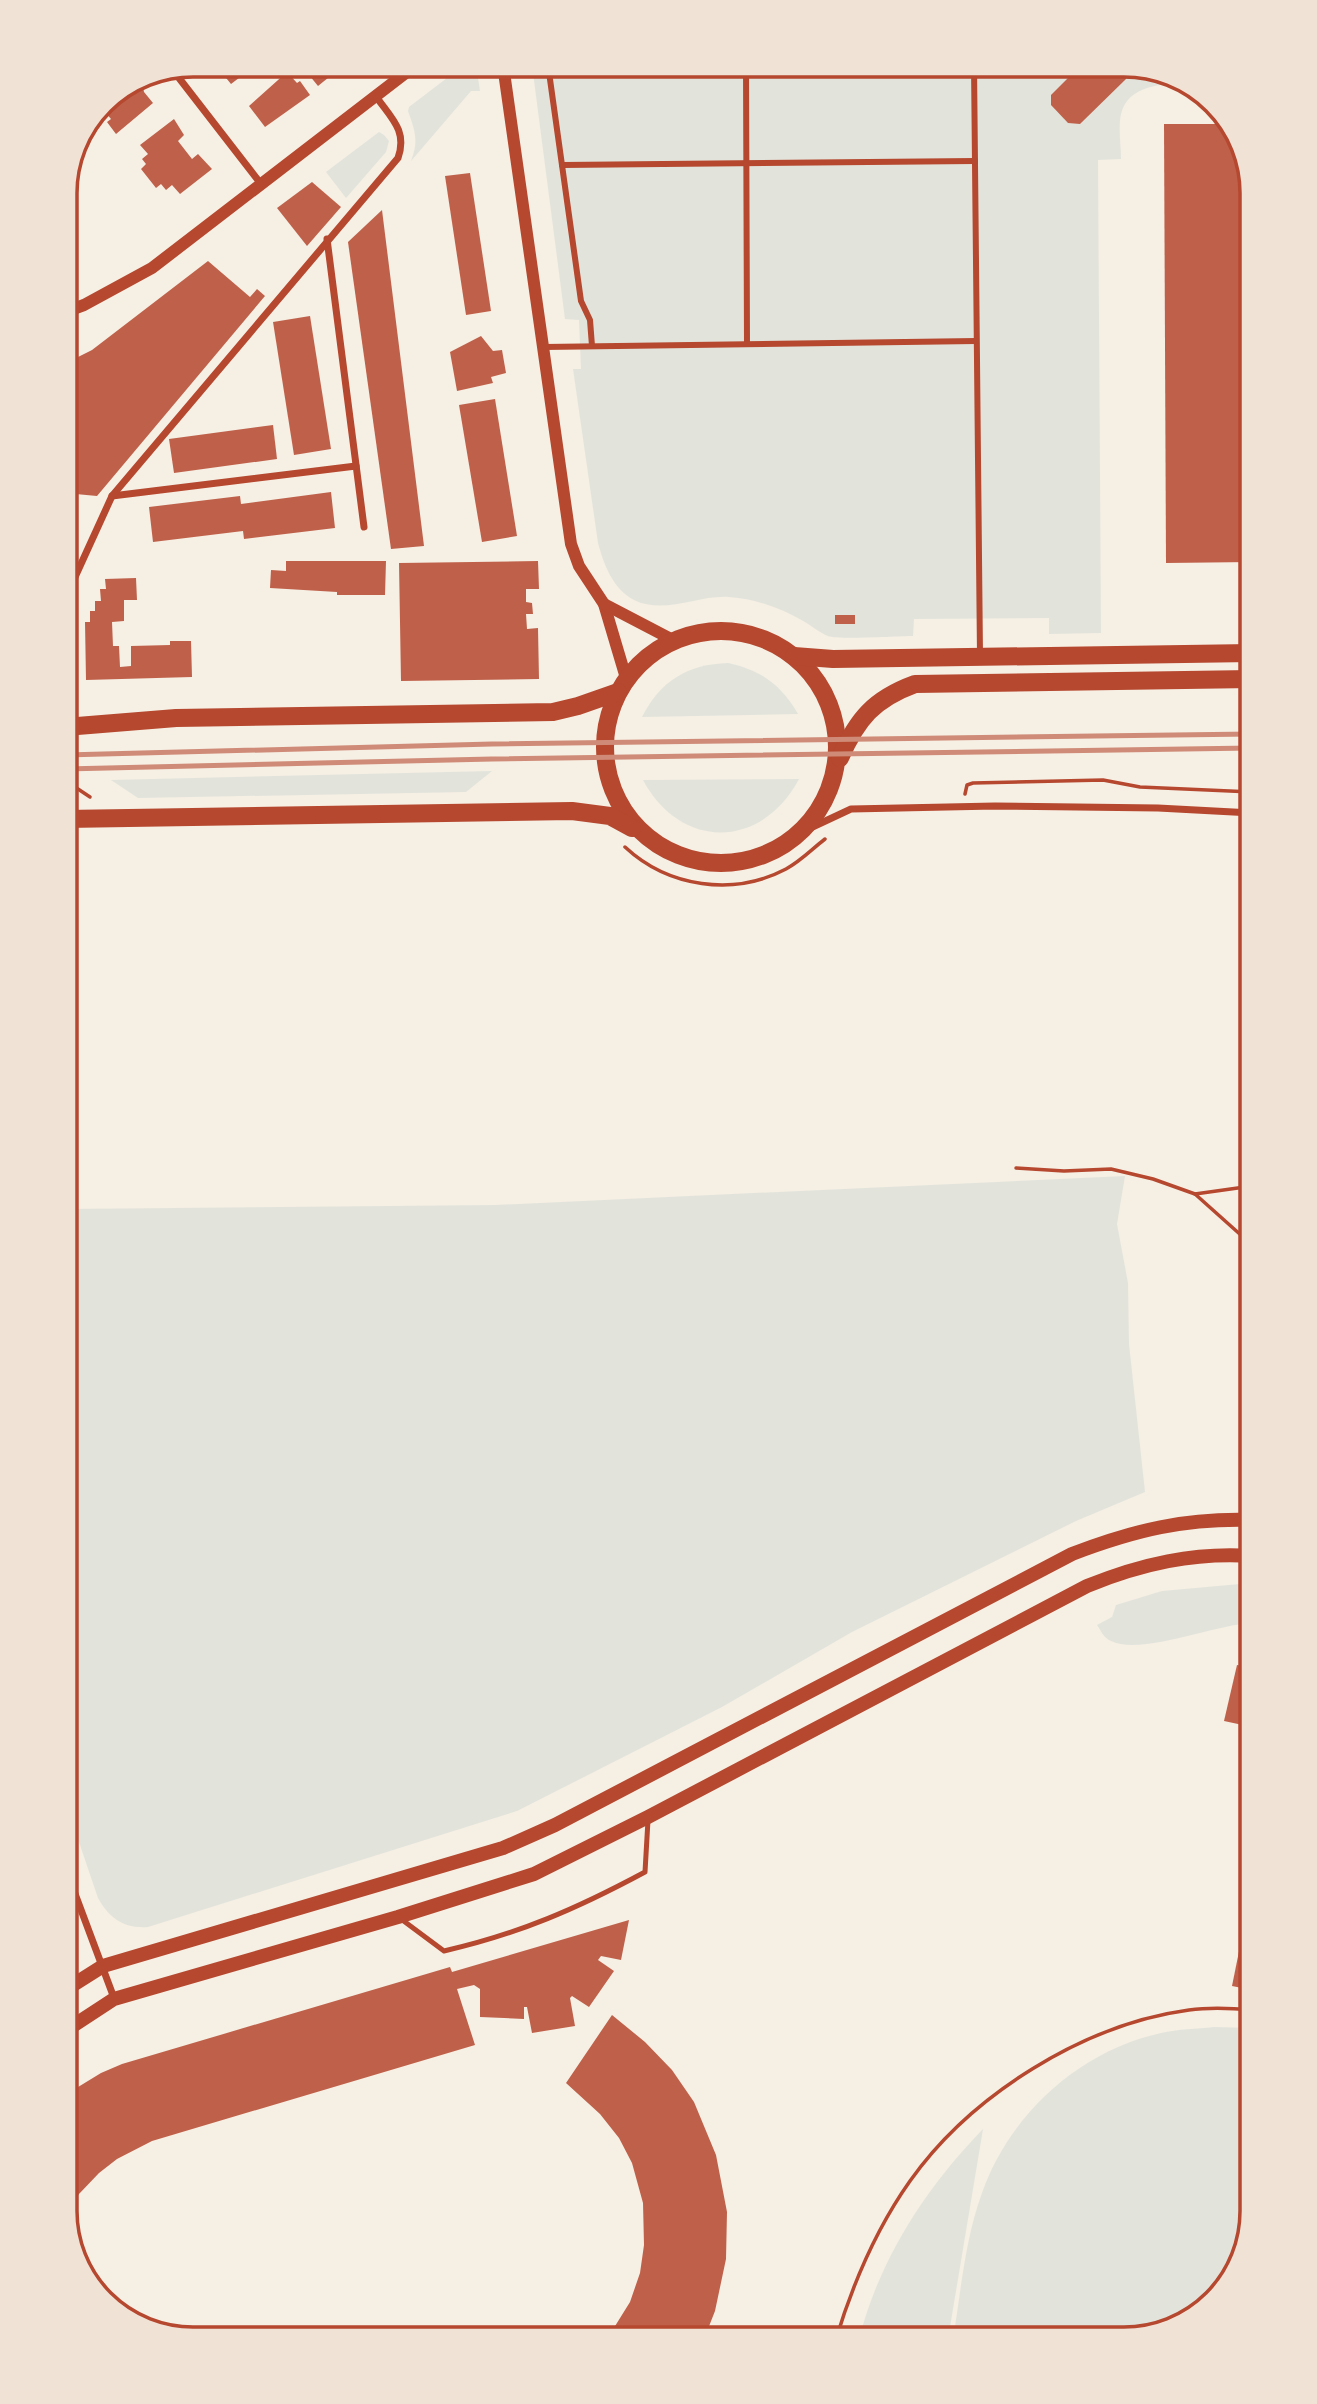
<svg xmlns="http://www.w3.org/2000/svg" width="1317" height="2404" font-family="'Exo 2',sans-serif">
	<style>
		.green { fill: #e2e4dc }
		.building { fill: #bf614a }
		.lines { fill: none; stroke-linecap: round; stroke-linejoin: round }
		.path { stroke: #b5482f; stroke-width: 3.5 }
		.service { stroke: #b5482f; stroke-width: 5 }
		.pedestrian { stroke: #b5482f; stroke-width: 6 }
		.minor { stroke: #b5482f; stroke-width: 7 }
		.tertiary { stroke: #b5482f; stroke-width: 12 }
		.secondary { stroke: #b5482f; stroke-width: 14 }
		.primary { stroke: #b5482f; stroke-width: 18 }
		.rail { stroke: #cf8b77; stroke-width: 5 }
		.rim { fill: none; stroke: #b5482f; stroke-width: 3.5 }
	</style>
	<rect width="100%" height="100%" fill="#f6efe4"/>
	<g class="green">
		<path d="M464 65H476L480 91H471L411 161C419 141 415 131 408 111L409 107Z"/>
		<path d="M532 65H1132L1186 83C1162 84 1128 85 1121 114 1118 128 1121 145 1121 159L1098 160 1101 633 1049 634V618L914 619 913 636C898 636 838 640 828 636 820 633 812 626 805 622 781 608 756 599 729 597 698 595 664 615 634 600 613 589 604 565 598 543L573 369H581L579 320 565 319Z"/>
		<path d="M379 132 384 135 389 141 386 152 346 198 326 172Z"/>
		<path d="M728 663C761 670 781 685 798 714L642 717C660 681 688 664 728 663Z"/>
		<path d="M492 771 466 792 138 798 111 780Z"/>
		<path d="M799 779C762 849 681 851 643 780Z"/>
		<path d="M1125 1176 1117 1224 1128 1283 1129 1344 1145 1492 1076 1521 852 1632 722 1707 517 1811 148 1927C124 1929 109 1918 98 1898L65 1801V1209L495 1205Z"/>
		<path d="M1240 1584 1252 1586V1623C1217 1624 1140 1656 1111 1641 1104 1638 1101 1631 1097 1625L1112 1617 1116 1605 1162 1591Z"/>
		<path d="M1214 2027 1252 2028V2211L1231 2282 1173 2329 1124 2339H953C961 2291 965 2239 982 2193 1010 2114 1079 2051 1161 2033 1178 2029 1197 2029 1214 2027Z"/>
		<path d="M983 2129 948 2339H859C880 2258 925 2189 983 2129Z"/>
	</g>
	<g class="building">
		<path d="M227 65H256L231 84 222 73 229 68Z"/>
		<path d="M301 65H344L318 86Z"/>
		<path d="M1081 65H1127L1126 79 1080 124 1068 123 1051 105V95Z"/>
		<path d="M287 72 297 83 300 81 310 95 265 127 249 106Z"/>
		<path d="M141 77 146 84 143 87 144 92 153 103 116 134 107 122 111 119 106 113 109 111 102 103Z"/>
		<path d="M174 119 184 135 178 141 192 159 198 154 212 169 180 194 172 185 166 190 161 184 156 188 141 169 146 164 142 159 148 154 140 145Z"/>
		<path d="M1164 124H1226L1242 144 1252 193V562L1166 563Z"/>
		<path d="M470 173 491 311 466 315 445 176Z"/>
		<path d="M312 182 341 207 307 246 277 208Z"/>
		<path d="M382 210 424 546 391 549 348 242Z"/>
		<path d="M208 261 250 297 257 289 265 296 97 496 65 493V359L78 357 92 350Z"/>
		<path d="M310 316 331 449 294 455 273 322Z"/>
		<path d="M481 336 493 351 502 350 506 373 491 377 493 383 457 391 450 352Z"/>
		<path d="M495 399 517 536 482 542 459 405Z"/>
		<path d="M273 425 277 459 174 473 169 439Z"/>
		<path d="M331 492 335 528 244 539 243 531 153 542 149 507 240 496 241 504Z"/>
		<path d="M286 561H386L385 595H337V592L270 588 271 570 286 571Z"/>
		<path d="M538 561 539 589H526V602L532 603 533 614H526L527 629 538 628 539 679 401 681 399 563Z"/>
		<path d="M136 578 137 600H124V621L112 622 113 646H119L120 667 131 666V646L170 645V641H191L192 677 86 680 85 622H90V611H95V601H101L100 589H106L105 579Z"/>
		<rect x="835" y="615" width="20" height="9"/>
		<path d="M1237 1665 1252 1668V1727L1224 1721Z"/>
		<path d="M1251 1892H1252V1990L1232 1986Z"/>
		<path d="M629 1920 621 1960 601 1956 598 1960 614 1971 589 2007 572 1996 570 1998 575 2026 532 2033 527 2007H524V2019L480 2017V1989L474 1985 457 1989 475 2045 152 2141 117 2159 99 2173 79 2194 65 2213V2095L101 2073 122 2064 450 1967 452 1972Z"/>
		<path d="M612 2015 645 2042 672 2070 694 2102 716 2155 727 2212 726 2259 715 2311 704 2339H607L630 2302 640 2273 644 2245 643 2203 632 2163 619 2138 600 2114 566 2083Z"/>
	</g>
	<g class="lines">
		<g class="path">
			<path d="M65 786 72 785 90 797"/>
			<path d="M965 794 967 785 973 783 1103 780 1140 787 1252 792"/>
			<path d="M625 847C668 887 733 897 786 869 801 861 812 849 825 839"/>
			<path d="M1016 1168 1064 1171 1111 1169 1153 1179 1195 1194 1252 1245"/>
			<path d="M1195 1194 1252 1186"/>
			<path d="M836 2339C853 2283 876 2229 910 2181 971 2095 1084 2024 1189 2010 1210 2007 1231 2008 1252 2010"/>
		</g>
		<path class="service" d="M401 1919 444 1951C519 1934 578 1908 645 1872L648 1820"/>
		<g class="pedestrian">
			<path d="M548 65 581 301 590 320 592 346"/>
			<path d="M746 65 747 344"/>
			<path d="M974 65 980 655"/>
			<path d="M562 165 975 161"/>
			<path d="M544 347 976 341"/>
		</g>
		<g class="minor">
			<path d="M172 69 261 184"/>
			<path d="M327 239 364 527"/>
			<path d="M112 496 356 466"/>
			<path d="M65 599 112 496 398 158C408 130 390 117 375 95"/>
			<path d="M804 831 851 809 995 806 1158 808 1252 813"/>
			<path d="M65 1867 114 1998"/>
		</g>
		<g class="tertiary">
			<path d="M503 65 571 544 579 566 604 604 626 678"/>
			<path d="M65 312 84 305 152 268 416 65"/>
			<path d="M604 604 673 640"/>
		</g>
		<g class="secondary">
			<path d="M65 1990 103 1966 503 1848 555 1825 1072 1554C1135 1530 1185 1518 1252 1520"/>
			<path d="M65 2031 114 1999 398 1917 534 1874 648 1817 1087 1586C1141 1564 1194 1552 1252 1556"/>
		</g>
		<g class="primary">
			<circle cx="721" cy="747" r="116"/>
			<path d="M794 656 833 659 1252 653"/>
			<path d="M65 727 176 718 553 712 578 706 618 692"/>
			<path d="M840 758C857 719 874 699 915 684L1252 679"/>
			<path d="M65 819 572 811 610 816 632 828"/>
		</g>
		<g class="rail">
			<path d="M65 755 492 744 1252 734"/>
			<path d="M65 769 492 759 1252 748"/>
		</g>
	</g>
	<path d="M0 0H1317V2404H0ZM193 77H1124A116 116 0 0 1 1240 193V2211A116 116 0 0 1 1124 2327H193A116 116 0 0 1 77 2211V193A116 116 0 0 1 193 77Z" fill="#f1e2d6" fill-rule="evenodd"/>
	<path class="rim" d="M193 77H1124A116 116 0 0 1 1240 193V2211A116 116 0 0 1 1124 2327H193A116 116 0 0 1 77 2211V193A116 116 0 0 1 193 77Z"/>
</svg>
